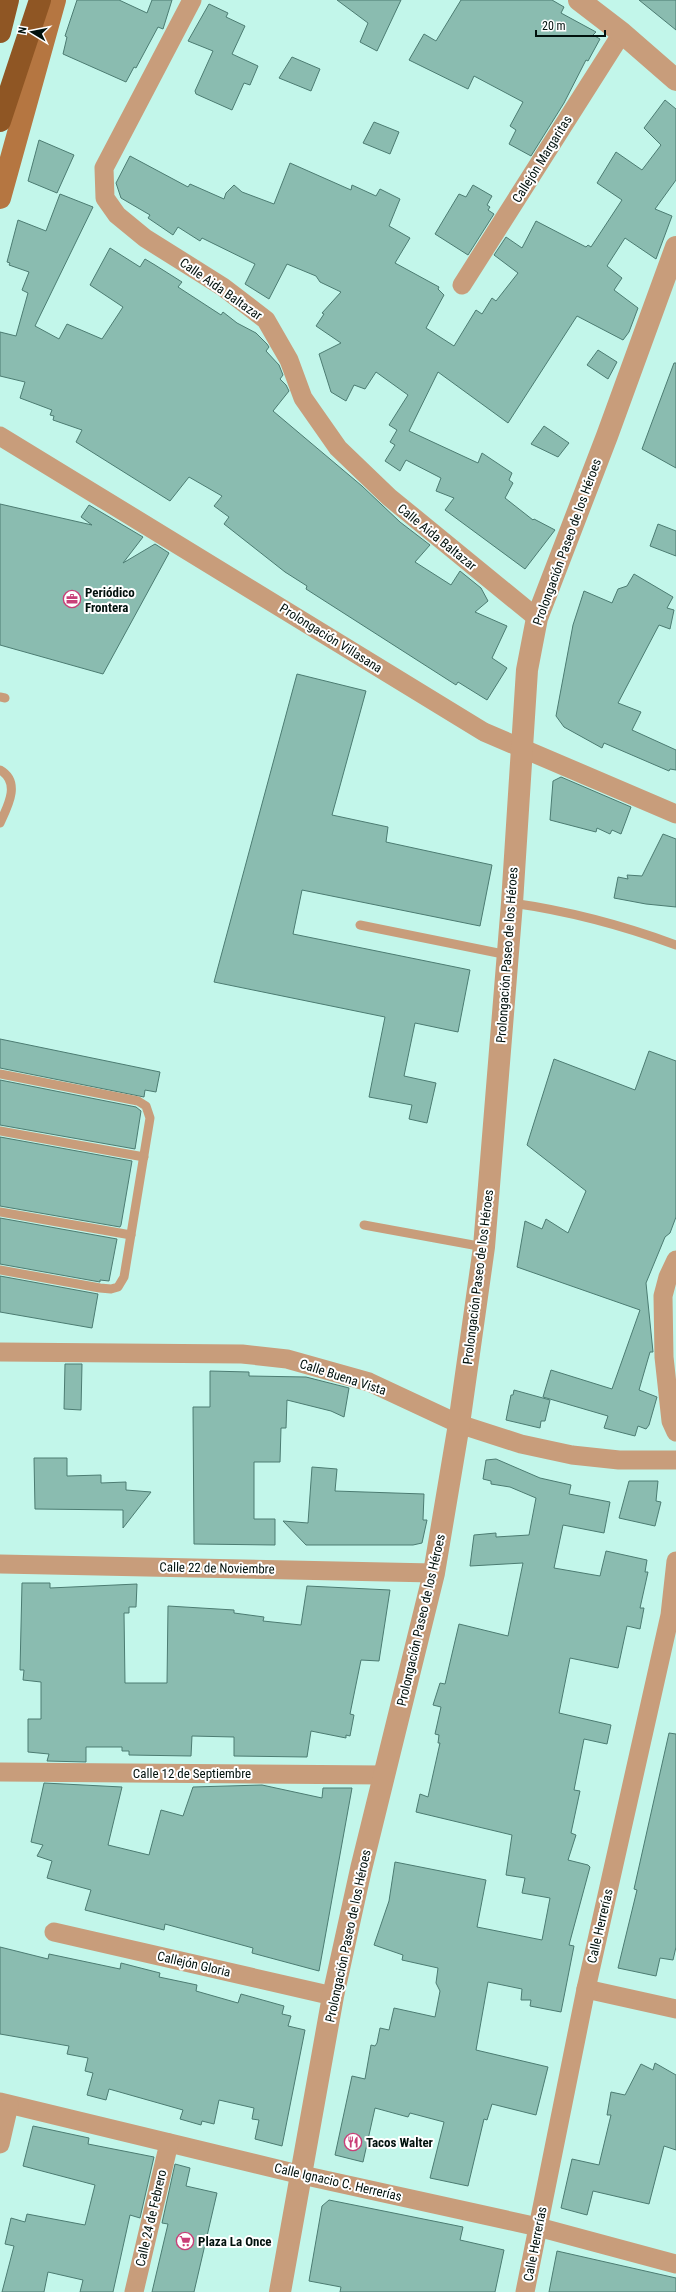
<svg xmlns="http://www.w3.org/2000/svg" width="676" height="2292" font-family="'Roboto Condensed',sans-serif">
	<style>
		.building { fill: #8abcb0; stroke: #4c7c72 }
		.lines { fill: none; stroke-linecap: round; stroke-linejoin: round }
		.service { stroke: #c89d7b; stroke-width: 9 }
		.minor { stroke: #c89d7b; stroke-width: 19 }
		.tertiary { stroke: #c89d7b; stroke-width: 22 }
		.secondary { stroke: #b57641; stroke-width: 22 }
		.trunk { stroke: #8f5624; stroke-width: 22 }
		.labels { text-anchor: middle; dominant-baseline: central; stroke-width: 4; stroke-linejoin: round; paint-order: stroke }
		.street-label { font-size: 13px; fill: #01110d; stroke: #fff }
		.poi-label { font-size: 13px; font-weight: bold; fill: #01110d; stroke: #fff; text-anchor: start }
	</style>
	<rect width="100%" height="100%" fill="#c2f6ea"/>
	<g class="building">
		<path d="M77 0H119L147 13 152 0H172L163 29 158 27 136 68 134 67 126 82 63 54 67 37 65 36Z"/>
		<path d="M337 0H401L377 51 360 42 368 23Z"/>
		<path d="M461 0H552L564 7 561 13 596 32 593 35 600 39 588 61 586 60 564 103 531 156 509 144 516 130 510 126 523 102 474 76 468 89 409 60 424 34 436 41Z"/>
		<path d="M639 0H676V30Z"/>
		<path d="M209 4 228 13 226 17 245 26 232 54 258 66 250 85 244 83 232 110 196 94 195 91 213 51 188 41Z"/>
		<path d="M292 57 320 69 311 91 279 78Z"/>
		<path d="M665 100 676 109V180L655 209 672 216 656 259 625 238 607 266 622 278 614 290 638 308 629 332 623 340 577 316 508 423 438 372 409 431 478 463 482 453 512 473 509 480 513 483 505 498 533 520 534 519 555 530 525 569 445 510 454 498 436 491 441 478 406 460 400 471 385 461 395 445 390 442 397 430 389 425 408 395 376 372 365 389 354 385 346 401 331 392 319 354 341 343 316 326 324 314 322 313 341 292 320 282 316 276 287 264 269 299 245 284 255 264 202 238 200 241 178 227 173 235 148 218 150 215 121 198 116 183 130 156 188 187 190 184 224 199 226 193 234 185 242 192 274 204 290 163 351 190 352 185 376 196 380 189 400 199 389 226 410 238 395 263 439 287 438 289 444 295 426 328 454 346 476 310 482 314 492 298 496 301 518 273 494 255 506 237 522 248 536 221 586 247 588 245 591 247 622 200 597 183 616 152 642 170 661 145 644 128Z"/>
		<path d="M374 122 399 132 390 154 363 143Z"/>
		<path d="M39 140 74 155 57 193 28 181Z"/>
		<path d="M473 185 492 196 487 205 490 207 488 210 494 214 468 255 435 234 459 194 466 197Z"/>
		<path d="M60 194 93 207 35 326 59 339 67 324 102 339 123 307 90 285 110 248 140 267 145 259 155 265 182 282 178 287 221 315 223 312 237 323 256 333 267 344 269 347 266 351 279 365 283 375 280 379 286 385 289 391 273 411 362 486 400 522 430 545 415 562 451 585 460 571 481 588 488 601 475 612 507 626 492 658 507 668 487 700 458 682 456 685 306 589 307 586 285 572 224 524 229 517 214 506 222 496 189 477 170 501 76 442 82 430 53 420 54 416 50 415 52 410 20 398 25 382 0 376V332L16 336 28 293 22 290 29 272 9 265 10 263 7 262 18 220 46 231Z"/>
		<path d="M598 350 617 362 608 379 587 365Z"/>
		<path d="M674 363H676V468L642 449Z"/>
		<path d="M544 426 569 443 558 457 531 444Z"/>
		<path d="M0 504 92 525 81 517 89 505 143 537 123 563 155 544 169 553 103 674 0 645Z"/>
		<path d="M658 524 676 531V556L650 546Z"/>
		<path d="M634 574 673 597 667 608 674 610 670 629 659 625 618 703 641 712 632 730 676 750V770L670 769 669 771 604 743 602 748 564 727 556 716 573 625 584 591 612 603 618 589 627 586Z"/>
		<path d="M297 674 366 691 332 815 388 827 386 842 492 865 480 926 302 890 293 934 470 970 458 1032 415 1023 404 1076 436 1083 427 1123 409 1119 412 1105 369 1097 385 1017 214 982Z"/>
		<path d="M561 777 631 807 621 834 612 830 610 834 597 828 596 832 550 820 553 781Z"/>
		<path d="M663 834 676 839V907L646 904 614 898 618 877 628 879 627 875 642 876Z"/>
		<path d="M0 1039 160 1072 156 1092 145 1090 144 1097 0 1068Z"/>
		<path d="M649 1051 676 1061V1217L670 1233 665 1237 646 1283 653 1352H650L639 1390 657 1397 649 1425 646 1429 638 1426 635 1436 604 1428 608 1416 543 1397 551 1370 612 1389 640 1310 517 1267 525 1221 542 1229 546 1219 568 1233 586 1191 527 1145 554 1059 635 1090Z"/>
		<path d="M0 1080 136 1107 141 1111 135 1149 0 1125Z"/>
		<path d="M0 1137 132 1161 121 1225 120 1227 0 1206Z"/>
		<path d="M0 1218 117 1239 109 1281 100 1280V1282L0 1264Z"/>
		<path d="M0 1276 98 1294 92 1328 0 1312Z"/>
		<path d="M65 1364H82L81 1410 64 1409Z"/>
		<path d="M210 1371 249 1372V1376L306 1377 349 1388 344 1417 331 1411 287 1400 286 1428H281L280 1462H254V1519H275V1545L194 1544 193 1407H210Z"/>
		<path d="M514 1390 550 1400 545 1421H541L540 1428 506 1420 511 1395H513Z"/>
		<path d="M34 1458H67V1476L101 1475V1483L126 1482V1490L151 1492 123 1528V1510L35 1509Z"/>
		<path d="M496 1459 540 1478 571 1485 569 1494 610 1502 604 1533 563 1525 554 1568 600 1576 606 1551 647 1560 645 1572H648L640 1608H644L640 1629 627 1626 618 1668 570 1658 559 1713 611 1725 607 1744 584 1739 574 1790 580 1791 571 1833 576 1835 568 1860 588 1865 590 1867 569 1945 574 1946 561 2012 530 2006 531 2000H521L522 1989 488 1982 476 2050 548 2067 536 2115 492 2104 487 2120 484 2119 468 2186 430 2178 444 2122 410 2113 408 2117 375 2108 363 2162 335 2155 352 2076 365 2079 371 2045 375 2046 377 2043 380 2028 389 2030 394 2008 435 2017 440 1991 436 1983 438 1968 402 1960 403 1955 374 1945 389 1901 395 1862 486 1880 477 1927 542 1940 550 1898 522 1893 525 1878 506 1875 512 1835 416 1812 420 1794 428 1797 440 1743H438L439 1735 435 1734 441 1707 433 1705 440 1683 445 1684 459 1624 508 1636 523 1563 470 1566 474 1535 496 1533V1537L529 1535 536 1498 510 1487 491 1484V1481L483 1479 486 1460Z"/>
		<path d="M312 1467 337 1469 335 1491 424 1494 423 1520H427L422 1543 413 1545H306L283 1521 308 1523Z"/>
		<path d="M629 1481H658L656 1501 661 1502 655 1526 619 1518Z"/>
		<path d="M22 1583H50V1588L137 1584 136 1607H129V1613H124L125 1683H167L168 1606 234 1610V1613L264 1617 263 1621 301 1625 307 1586 390 1590 379 1661 361 1660 350 1714 354 1715 350 1736 346 1735V1738L311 1731 307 1757 234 1756V1737L192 1736 191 1756 129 1755V1751H122V1747H86V1762L47 1761 49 1754 28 1752V1719H41V1682L23 1680 24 1670H20Z"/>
		<path d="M669 1733 676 1734V1947L673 1960 660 1958 656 1976 618 1968 637 1890 634 1889Z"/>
		<path d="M44 1783 122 1787 108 1845 149 1855 161 1810 183 1816 193 1787 262 1785 322 1798 323 1788H352L319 1971 252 1953 253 1948 165 1924 164 1930 85 1910 91 1890 47 1878 52 1861 37 1856 43 1845 31 1842Z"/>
		<path d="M0 1947 48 1959 49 1954 120 1969 121 1963 160 1973 159 1977 197 1985 196 1991 238 2003 241 1994 284 2006 282 2014 291 2016 288 2026 305 2030 282 2146 255 2139 259 2120 252 2119 254 2108 219 2100 214 2124 202 2121 201 2125 180 2119 183 2110 109 2089 106 2100 87 2095 93 2073 85 2071 88 2058 67 2054 69 2046 0 2034Z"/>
		<path d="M655 2063 676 2075V2150L664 2146 649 2204 593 2191 587 2215 561 2208 572 2159 599 2165 611 2115H607L611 2092 625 2095 641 2064 653 2070Z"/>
		<path d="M33 2126 89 2138 88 2144 154 2157 140 2218 130 2215 113 2292H80L83 2280 48 2272 44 2292H2L14 2246 5 2244 11 2218 25 2222 27 2214 85 2225 95 2185 23 2166Z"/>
		<path d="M175 2164 190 2168 186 2186 217 2193 194 2292H152L168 2224 162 2223Z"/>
		<path d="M329 2200 463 2227 460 2240 504 2250 495 2292H340L341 2287 309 2281 322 2206Z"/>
		<path d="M557 2251 676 2278V2292H549Z"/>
	</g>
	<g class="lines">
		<g class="service">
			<path d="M0 697 5 698"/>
			<path d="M0 770C21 782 8 806 0 823"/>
			<path d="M512 903C569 911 622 925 676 945"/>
			<path d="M360 925 508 955"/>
			<path d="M0 1074 138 1101 146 1106 150 1118 124 1277 118 1287 111 1289 100 1288 0 1270"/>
			<path d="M0 1131 144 1157"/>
			<path d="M0 1212 131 1235"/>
			<path d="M364 1225 484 1247"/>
		</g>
		<g class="minor">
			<path d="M192 0 104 168 105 198 117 215 145 238 223 287 266 320 289 360 303 398 338 448 389 497 537 618"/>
			<path d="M462 285 622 33"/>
			<path d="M0 436 484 732 676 814"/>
			<path d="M676 1260 668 1277 663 1296 664 1357 671 1421 676 1432"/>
			<path d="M0 1352 242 1354 287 1359 369 1382 459 1424 521 1444 572 1455 619 1460H676"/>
			<path d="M0 1564 434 1573"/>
			<path d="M0 1772 384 1775"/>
			<path d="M54 1932 333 1996"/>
			<path d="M586 1989 676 2009"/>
			<path d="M0 2102 302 2175 538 2227 676 2264"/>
			<path d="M0 2144 9 2105"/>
			<path d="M134 2292 169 2143"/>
			<path d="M525 2292 586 1989 670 1615 676 1561"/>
		</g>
		<g class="tertiary">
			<path d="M579 0 622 33 676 80"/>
			<path d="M280 2292 333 1996 361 1869 434 1573 459 1424 484 1247 512 903 527 670 537 618 607 436 676 247"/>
		</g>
		<path class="secondary" d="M0 198 55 0"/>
		<g class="trunk">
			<path d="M0 32 8 0"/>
			<path d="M0 121 40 0"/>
		</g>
	</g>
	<defs>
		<symbol id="office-ring" viewBox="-11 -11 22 22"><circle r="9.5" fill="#fff" stroke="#c93f78" stroke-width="1.5"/><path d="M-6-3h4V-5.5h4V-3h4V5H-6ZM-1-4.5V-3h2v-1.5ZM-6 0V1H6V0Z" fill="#c93f78"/></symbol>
		<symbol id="restaurant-ring" viewBox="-11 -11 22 22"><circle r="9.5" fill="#fff" stroke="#c93f78" stroke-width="1.5"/><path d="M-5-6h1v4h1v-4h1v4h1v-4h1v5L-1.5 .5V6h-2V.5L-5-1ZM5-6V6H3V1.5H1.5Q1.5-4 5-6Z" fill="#c93f78"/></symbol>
		<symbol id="supermarket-ring" viewBox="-11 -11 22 22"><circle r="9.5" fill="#fff" stroke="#c93f78" stroke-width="1.5"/><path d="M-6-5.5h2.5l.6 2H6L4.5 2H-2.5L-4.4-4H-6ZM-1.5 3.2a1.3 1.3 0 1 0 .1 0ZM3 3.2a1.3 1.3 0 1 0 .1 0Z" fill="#c93f78"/></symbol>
	</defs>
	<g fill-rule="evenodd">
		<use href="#office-ring" x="62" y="589" width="20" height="20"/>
		<use href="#restaurant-ring" x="343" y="2132" width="20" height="20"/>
		<use href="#supermarket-ring" x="175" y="2231" width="20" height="20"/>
	</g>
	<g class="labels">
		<g class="street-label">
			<text transform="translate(542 159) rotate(-58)">Callejón Margaritas</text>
			<text transform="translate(221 289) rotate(35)">Calle Aida Baltazar</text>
			<text transform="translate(437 537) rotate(39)">Calle Aida Baltazar</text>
			<text transform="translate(567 542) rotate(-70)">Prolongación Paseo de los Héroes</text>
			<text transform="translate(331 638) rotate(32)">Prolongación Villasana</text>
			<text transform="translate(507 955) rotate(-86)">Prolongación Paseo de los Héroes</text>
			<text transform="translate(478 1277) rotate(-83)">Prolongación Paseo de los Héroes</text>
			<text transform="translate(343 1377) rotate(18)">Calle Buena Vista</text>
			<text transform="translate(217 1568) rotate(1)">Calle 22 de Noviembre</text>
			<text transform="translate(421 1620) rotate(-77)">Prolongación Paseo de los Héroes</text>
			<text x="192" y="1773">Calle 12 de Septiembre</text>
			<text transform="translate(600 1926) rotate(-77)">Calle Herrerías</text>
			<text transform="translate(348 1936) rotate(-78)">Prolongación Paseo de los Héroes</text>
			<text transform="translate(194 1964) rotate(13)">Callejón Gloria</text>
			<text transform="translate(338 2182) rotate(13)">Calle Ignacio C. Herrerías</text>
			<text transform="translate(151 2218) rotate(-77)">Calle 24 de Febrero</text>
			<text transform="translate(535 2244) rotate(-79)">Calle Herrerías</text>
		</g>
		<g class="poi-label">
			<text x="85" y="592">Periódico<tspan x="85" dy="15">Frontera</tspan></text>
			<text x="366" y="2142">Tacos Walter</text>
			<text x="198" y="2241">Plaza La Once</text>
		</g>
	</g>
	<g transform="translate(32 32) rotate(280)" stroke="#ffffff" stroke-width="3" paint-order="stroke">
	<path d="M0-3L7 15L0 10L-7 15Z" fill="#01110d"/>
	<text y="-6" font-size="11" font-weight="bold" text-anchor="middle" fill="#01110d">N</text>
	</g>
	<path d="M536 30v6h69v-6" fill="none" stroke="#01110d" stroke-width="2"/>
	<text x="542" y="30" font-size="12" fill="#01110d" stroke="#ffffff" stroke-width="3" paint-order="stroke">20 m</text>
</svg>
